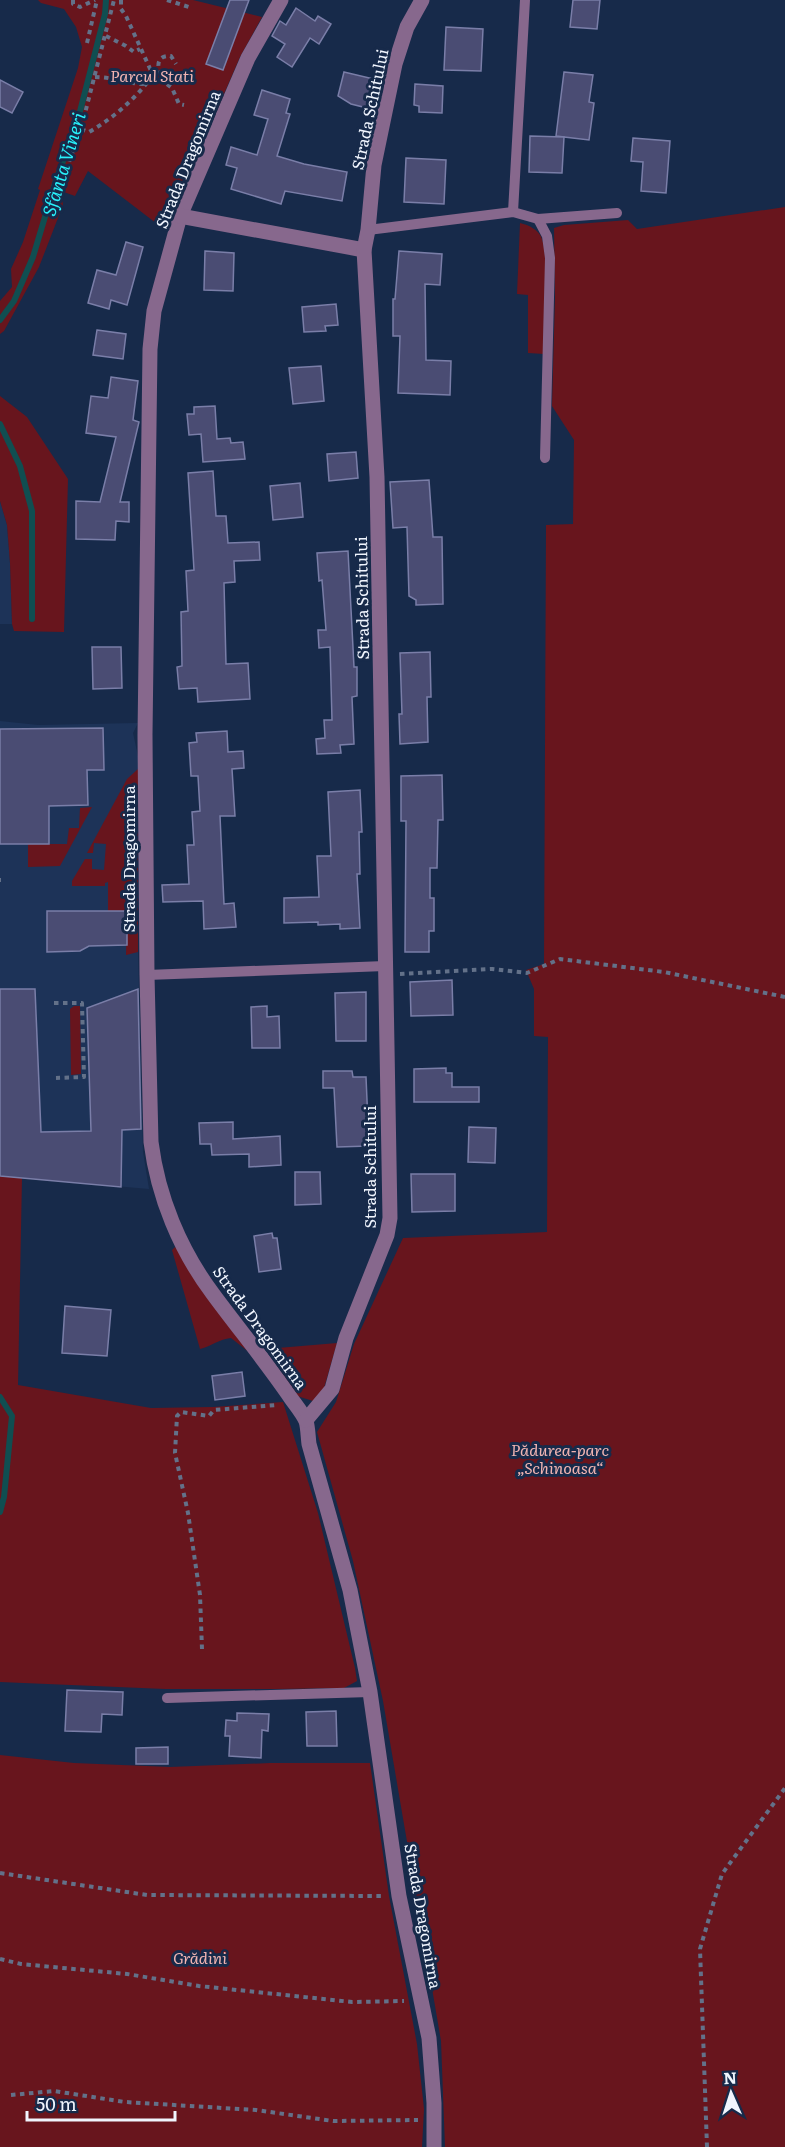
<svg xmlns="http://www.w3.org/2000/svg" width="785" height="2147" font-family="Literata,serif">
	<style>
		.built { fill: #1d3358 }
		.green { fill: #68151d }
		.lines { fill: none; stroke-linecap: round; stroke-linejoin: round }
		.stream { stroke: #104e51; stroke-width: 6 }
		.building { fill: #4a4c73; stroke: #7a7ea8; stroke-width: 1.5 }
		.path { stroke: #637189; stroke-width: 4; stroke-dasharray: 4.5 4.5; stroke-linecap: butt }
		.lane { stroke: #87688d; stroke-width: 10 }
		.street { stroke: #87688d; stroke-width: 15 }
		.labels { text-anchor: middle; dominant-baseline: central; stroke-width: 6; stroke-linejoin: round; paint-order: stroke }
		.park-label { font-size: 16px; font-style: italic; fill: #f1b4b2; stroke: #172a4a }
		.street-label { font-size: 16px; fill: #f0f5fe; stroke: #172a4a }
		.water-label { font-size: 18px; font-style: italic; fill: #28f1fb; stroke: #172a4a }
	</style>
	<rect width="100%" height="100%" fill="#172a4a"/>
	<g class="built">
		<path d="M0 501 7 525 10 563 12 624H0Z"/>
		<path d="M0 721 38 725 138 723 133 733 138 756V952L143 1152 149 1189 0 1176Z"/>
	</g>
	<g class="green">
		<path d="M38 0H193L262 17 240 57 165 230 88 171 75 196 61 191 63 205 39 267 4 331 0 334V301L12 287 11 269 23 242 40 190 38 189 78 68 82 47 76 27 64 9 41 3Z"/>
		<path d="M785 207V2147H445L441 2041 383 1701 353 1561 317 1432 336 1402 354 1344 403 1238 547 1232 548 1037 534 1036V989L526 970 544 964 546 525 573 524 574 440 552 406 555 297 554 228 564 225 628 220 637 229Z"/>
		<path d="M520 223C529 225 539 230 542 239 550 265 545 324 544 354L528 353V295L517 294Z"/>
		<path d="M0 396 27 417 68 479 64 632 14 631 12 624 10 563 7 525 0 501Z"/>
		<path d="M138 769V952L126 955 127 911H108V882L105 883V886H72V881L85 859H92V869L104 870 106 844 94 843 93 853H87L127 779Z"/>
		<path d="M92 807 60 866 28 867V844H67L69 828H79L80 808Z"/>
		<path d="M74 1006H80L81 1074 71 1075 70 1009Z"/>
		<path d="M0 1176 22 1178 18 1385 151 1408 213 1407 283 1402 318 1513 355 1668 357 1681 344 1688 276 1689H165L0 1682Z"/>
		<path d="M175 1247 254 1356 231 1338C219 1339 212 1346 200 1349L172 1250Z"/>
		<path d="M337 1343 322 1395 313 1401 297 1396 266 1349Z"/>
		<path d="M0 1755 74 1763 170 1767 270 1763H370L389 1896 417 2044 424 2109 422 2147H0Z"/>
	</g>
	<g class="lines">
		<g class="stream">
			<path d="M0 320 14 301 33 257 56 180 76 127 105 14 106 0"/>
			<path d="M0 424 20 466 32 511V619"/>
			<path d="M0 1397 12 1416 4 1497 0 1512"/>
		</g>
	</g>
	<g class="building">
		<path d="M230 0H249L223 70 206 64Z"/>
		<path d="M573 0H600L597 29 570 27Z"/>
		<path d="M296 8 315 21 318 16 331 24 319 44 310 38 292 67 277 57 285 44 272 36 280 21 286 25Z"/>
		<path d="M446 27 483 29 481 71 444 70Z"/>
		<path d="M344 72 378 80 371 109 351 104 338 96Z"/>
		<path d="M564 72 593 75 589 102 594 103 589 140 556 136Z"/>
		<path d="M0 80 23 92 12 113 0 107Z"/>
		<path d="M415 84 443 86 442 113 419 112V106L414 105Z"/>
		<path d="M262 90 290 99 286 113 290 114 277 156 304 164 347 172 342 201 285 191 281 204 231 189 237 168 226 165 231 147 257 155 268 119 254 115Z"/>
		<path d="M530 136 564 137 562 173 529 172Z"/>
		<path d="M633 138 670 141 666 193 641 191 643 162 631 161Z"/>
		<path d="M406 158 446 160 444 204 404 202Z"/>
		<path d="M126 242 143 247 127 305 111 300 109 309 88 303 97 270 116 275Z"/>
		<path d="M205 251 234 253 233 291 204 290Z"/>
		<path d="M399 251 442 254 440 285 425 284 426 360 451 361 450 395 398 393 400 336H393V299H395Z"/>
		<path d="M336 304 338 325 325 326 326 331 304 332 302 307Z"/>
		<path d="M97 330 126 334 123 359 93 355Z"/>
		<path d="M321 366 324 401 293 404 289 368Z"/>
		<path d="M111 377 138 381 133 420 139 422 120 502H129V522L116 521 115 540 76 539V501L100 502 116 437 86 433 91 396 108 398Z"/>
		<path d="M215 406 217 439 230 438 231 443 243 442 245 459 203 462 201 434 189 435 187 414H194V407Z"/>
		<path d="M356 452 358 478 329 481 327 454Z"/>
		<path d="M213 471 216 516H226L228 543 259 542 260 560 234 561 235 582 224 583 226 664 248 663 250 699 198 702 197 688 179 689 177 667 182 666 181 612 188 611 186 571 194 570 188 473Z"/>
		<path d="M429 480 433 537H442L443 604 416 605V600L409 596 407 527 393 528 390 482Z"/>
		<path d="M300 483 303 517 273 520 270 486Z"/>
		<path d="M348 551 354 667H357V696L352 697 354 744 340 745 341 753 317 754 316 739 325 738 324 720H332L330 647 319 648 318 630H326L322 580 319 581 317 553Z"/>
		<path d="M92 647H121L122 688 93 689Z"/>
		<path d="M430 652 431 697H427L428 742 400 744 399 714H402L400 653Z"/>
		<path d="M103 728 104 770H87L88 805 49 806V844H0V729Z"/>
		<path d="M227 731 228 752 243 751 244 768 232 769 235 816H220L224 904 234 903 236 927 204 929 203 901 163 902 162 885 189 884 187 845H194L192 812 200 811 198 776H191L189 743 197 742 196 733Z"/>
		<path d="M442 775 443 820H438L437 868H430V898H434V931H429V952H405L406 821H401V776Z"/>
		<path d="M360 790 362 832H359L360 874H357L360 928 340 929V924L318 925V922L284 923V898L319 897 317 856H331L328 792Z"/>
		<path d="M47 911H127V945L89 946 80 951 47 952Z"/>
		<path d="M452 980 453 1015 411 1016 410 982Z"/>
		<path d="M0 989H35L41 1132 91 1131 87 1008 138 989 141 1129 122 1130 121 1187 0 1176Z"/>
		<path d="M366 992V1041H336L335 993Z"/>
		<path d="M267 1006V1017L279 1016 280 1048H252L251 1007Z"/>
		<path d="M446 1068V1073H452V1087H479V1102H414V1069Z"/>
		<path d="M323 1071H352L353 1077H366L369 1146 337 1147 334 1088H323Z"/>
		<path d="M233 1122V1139L280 1136 281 1165 249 1167V1154L212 1155 211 1144H200L199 1123Z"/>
		<path d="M469 1127 496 1128 495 1163 468 1162Z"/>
		<path d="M295 1172H320L321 1204 295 1205Z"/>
		<path d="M411 1174H455V1211L412 1212Z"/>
		<path d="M272 1233 273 1238H277L281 1269 259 1272 254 1236Z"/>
		<path d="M65 1306 111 1310 107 1356 62 1353Z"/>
		<path d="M242 1372 245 1396 215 1400 212 1376Z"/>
		<path d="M67 1690 123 1692 122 1715 102 1714 101 1732 65 1731Z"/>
		<path d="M336 1711 337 1746H307L306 1712Z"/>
		<path d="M237 1713 269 1714 268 1731 262 1730 261 1758 229 1756 230 1736H225L226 1720 237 1721Z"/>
		<path d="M168 1747V1764H136V1748Z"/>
	</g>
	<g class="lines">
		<g class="path">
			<path d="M73 0V4L80 7 95 0"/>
			<path d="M121 0V9L126 16 152 73 172 88 179 104 184 105"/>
			<path d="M167 0 192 8"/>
			<path d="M106 36 126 46 134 52 140 49"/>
			<path d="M87 43 97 0"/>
			<path d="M95 77C113 77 129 84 146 84"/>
			<path d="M162 82 164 79C156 69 155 55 171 56L176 64"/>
			<path d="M81 129 89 132C115 117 136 98 154 74"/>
			<path d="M60 187 81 129 114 0"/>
			<path d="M0 880H1"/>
			<path d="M400 974 492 969 527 973 560 959 664 972 785 997"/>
			<path d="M54 1003H82L84 1077 56 1078"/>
			<path d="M202 1649 200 1595 188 1513 175 1453 177 1416 181 1412 209 1416 214 1410 277 1405"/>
			<path d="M0 1873 147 1895 383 1896"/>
			<path d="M0 1959 21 1964 127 1974 199 1986 352 2002 404 2001"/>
			<path d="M11 2095 54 2091 125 2102 256 2110 333 2121 418 2120"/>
			<path d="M707 2147 700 1949 722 1874 785 1788"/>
		</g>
		<g class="lane">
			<path d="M513 212 525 0"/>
			<path d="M538 219 547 236 550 258 545 458"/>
			<path d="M368 230 513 212 538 219 617 213"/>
			<path d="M147 975 385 966"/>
			<path d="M167 1698 370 1692"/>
		</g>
		<g class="street">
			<path d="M281 0 248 58 180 216 154 311 150 349 145 735 147 975 151 1142C158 1197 180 1250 213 1294 238 1328 264 1359 288 1394 293 1402 302 1412 306 1421 308 1427 308 1437 309 1444L350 1590 370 1692 399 1896 429 2038 434 2103V2147"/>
			<path d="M180 216 364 250"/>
			<path d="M306 1420 332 1389 346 1338 387 1235 390 1218 377 477 364 250 368 230 374 165 395 64 407 27 422 0"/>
		</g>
	</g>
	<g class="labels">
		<g class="park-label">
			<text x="152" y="75">Parcul Stati</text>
			<text x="560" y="1449">Pădurea-parc<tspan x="560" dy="18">„Schinoasa“</tspan></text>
			<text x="200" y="1957">Grădini</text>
		</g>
		<g class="street-label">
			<text transform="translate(369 109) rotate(-78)">Strada Schitului</text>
			<text transform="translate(187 159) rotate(-68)">Strada Dragomirna</text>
			<text transform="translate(361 598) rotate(-91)">Strada Schitului</text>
			<text transform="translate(128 859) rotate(-90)">Strada Dragomirna</text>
			<text transform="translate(369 1167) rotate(-90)">Strada Schitului</text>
			<text transform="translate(261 1327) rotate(54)">Strada Dragomirna</text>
			<text transform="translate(424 1916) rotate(80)">Strada Dragomirna</text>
		</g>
		<g class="water-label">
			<text transform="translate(63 164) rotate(-73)">Sfânta Vineri</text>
		</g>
	</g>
	<g transform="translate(731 2093) rotate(357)" stroke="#172a4a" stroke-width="4.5" paint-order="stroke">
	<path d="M0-4.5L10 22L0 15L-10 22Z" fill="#f0f5fe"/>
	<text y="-9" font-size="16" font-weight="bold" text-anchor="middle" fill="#f0f5fe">N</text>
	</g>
	<path d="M27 2111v9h148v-9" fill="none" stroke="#f0f5fe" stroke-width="3"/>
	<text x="36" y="2111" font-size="18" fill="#f0f5fe" stroke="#172a4a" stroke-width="4.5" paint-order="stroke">50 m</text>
</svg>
